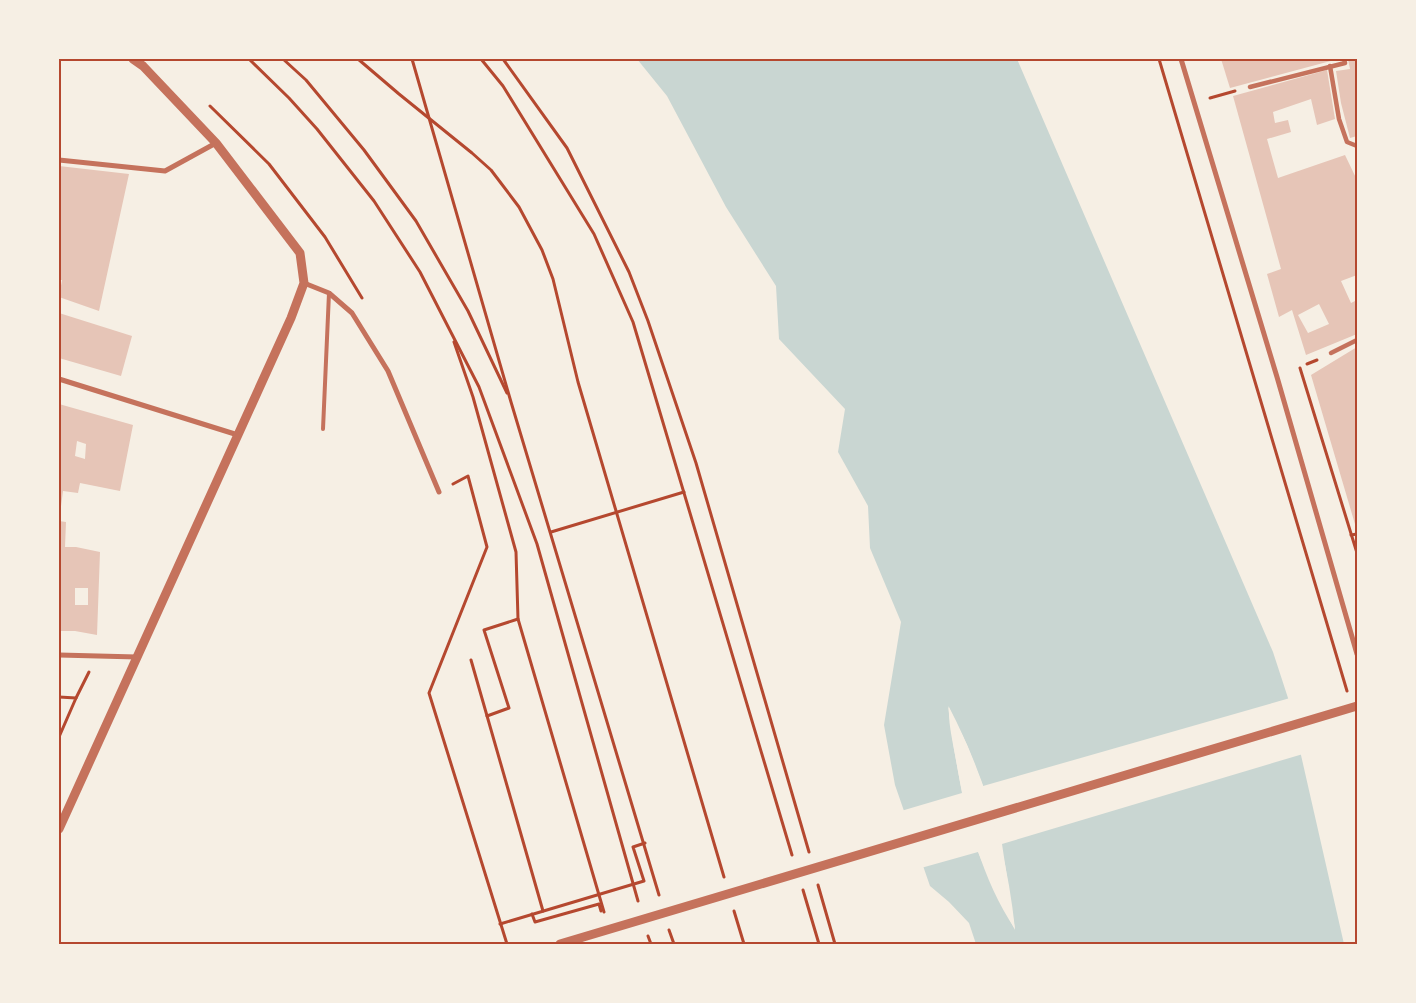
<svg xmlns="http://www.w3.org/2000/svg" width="1416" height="1003" font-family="'Noto Sans',sans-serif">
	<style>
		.water { fill: #c9d6d2; fill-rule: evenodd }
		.pier { fill: #f6efe4; fill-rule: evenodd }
		.building { fill: #e6c5b7; fill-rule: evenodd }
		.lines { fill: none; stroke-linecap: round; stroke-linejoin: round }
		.path { stroke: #b5482f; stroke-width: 3 }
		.service { stroke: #c5725c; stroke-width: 4 }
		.pedestrian { stroke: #c5725c; stroke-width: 4.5 }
		.minor { stroke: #c5725c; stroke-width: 5 }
		.tertiary { stroke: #c5725c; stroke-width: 9 }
		.neatline { fill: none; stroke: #b5482f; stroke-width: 2 }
	</style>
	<rect width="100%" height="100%" fill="#f6efe4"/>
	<path class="water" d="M637 59H1017L1273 652 1288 698 1344 944H976L969 923 949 902 930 886 895 785 884 725 901 622 870 548 868 506 838 452 845 409 779 339 776 286 726 207 667 96ZM949 707C985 776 1007 851 1015 929 982 879 966 818 956 760 953 743 948 723 949 707Z"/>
	<path class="pier" d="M1290 698 1303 754 1002 844 1015 930 994 890 978 852 921 868 901 811 962 793 954 749 948 706 967 745 983 786ZM952 717 965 746 992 814 999 845 1011 918 996 889 971 822 956 749Z"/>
	<g class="building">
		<path d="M1221 59H1338L1230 88Z"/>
		<path d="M1348 59H1357V136L1350 138 1341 103 1336 71 1350 69Z"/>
		<path d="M1327 70 1335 119 1317 125 1311 99 1273 112 1275 123 1288 120 1291 132 1267 139 1278 178 1345 155 1357 180V275L1341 281 1351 303 1357 300V334L1306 355 1292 310 1279 317 1267 274 1281 269 1233 96ZM1319 304 1329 324 1308 333 1298 315Z"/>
		<path d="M59 166 129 174 99 311 59 297 62 280H59Z"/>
		<path d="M59 313 132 336 121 376 59 358Z"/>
		<path d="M1357 347V392L1356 393 1357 399V531L1311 375Z"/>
		<path d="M59 404 133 425 120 491 80 483 78 493 63 491 60 514ZM77 441 86 444 85 459 75 456Z"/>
		<path d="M59 521 66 522 65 547H76L100 552 97 635 75 631H59ZM75 588H88V605H75Z"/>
	</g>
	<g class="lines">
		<g class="path">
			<path d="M249 59 289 98 317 129 374 201 420 272 479 387 537 544 638 901"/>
			<path d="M283 59 306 80 364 150 416 221 468 311 507 393"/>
			<path d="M358 59 399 94 472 153 491 170 519 207 542 250 553 279 578 382 724 877"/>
			<path d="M412 59 511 402 659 895"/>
			<path d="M481 59 503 86 594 234 633 322 792 855"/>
			<path d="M503 59 567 148 629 272 648 321 696 463 809 852"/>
			<path d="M1159 59 1347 691"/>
			<path d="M1210 98 1235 91"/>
			<path d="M210 106 269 164 325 237 362 298"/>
			<path d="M454 342 473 397 516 552 518 619 604 912"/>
			<path d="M1307 364 1317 360"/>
			<path d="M1300 368 1357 553"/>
			<path d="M453 484 468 476 487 547 429 693 507 944"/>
			<path d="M551 532 684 492"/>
			<path d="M1351 535 1357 534"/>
			<path d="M471 660 543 911"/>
			<path d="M59 697 76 698 59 737"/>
			<path d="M76 698 89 672"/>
			<path d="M487 716 509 708 484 630 518 619"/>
			<path d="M818 885 835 944"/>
			<path d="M803 890 819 944"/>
			<path d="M734 911 744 944"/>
			<path d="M532 914 535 922 599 904 601 911"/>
			<path d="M500 924 644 881 633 847 645 843"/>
			<path d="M669 930 674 944"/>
			<path d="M648 936 651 944"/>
		</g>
		<path class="service" d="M323 429 329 293"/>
		<g class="pedestrian">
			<path d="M1330 66 1339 119 1347 142 1357 146"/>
			<path d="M1250 87 1345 63 1344 59"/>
			<path d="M1331 353 1357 340"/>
		</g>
		<g class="minor">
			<path d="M1181 59 1277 377 1357 654"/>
			<path d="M59 160 165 171 216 143"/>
			<path d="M304 283 329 293 352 313 388 371 439 492"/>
			<path d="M59 379 238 435"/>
			<path d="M59 655 137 657"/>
		</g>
		<g class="tertiary">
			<path d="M59 829 291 318 304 283 300 253 216 143 143 66 133 59"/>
			<path d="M560 944 1357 706"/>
		</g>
	</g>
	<rect width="1416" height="1003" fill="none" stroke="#f6efe4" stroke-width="120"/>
	<rect x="60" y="60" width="1296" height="883" class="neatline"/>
</svg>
